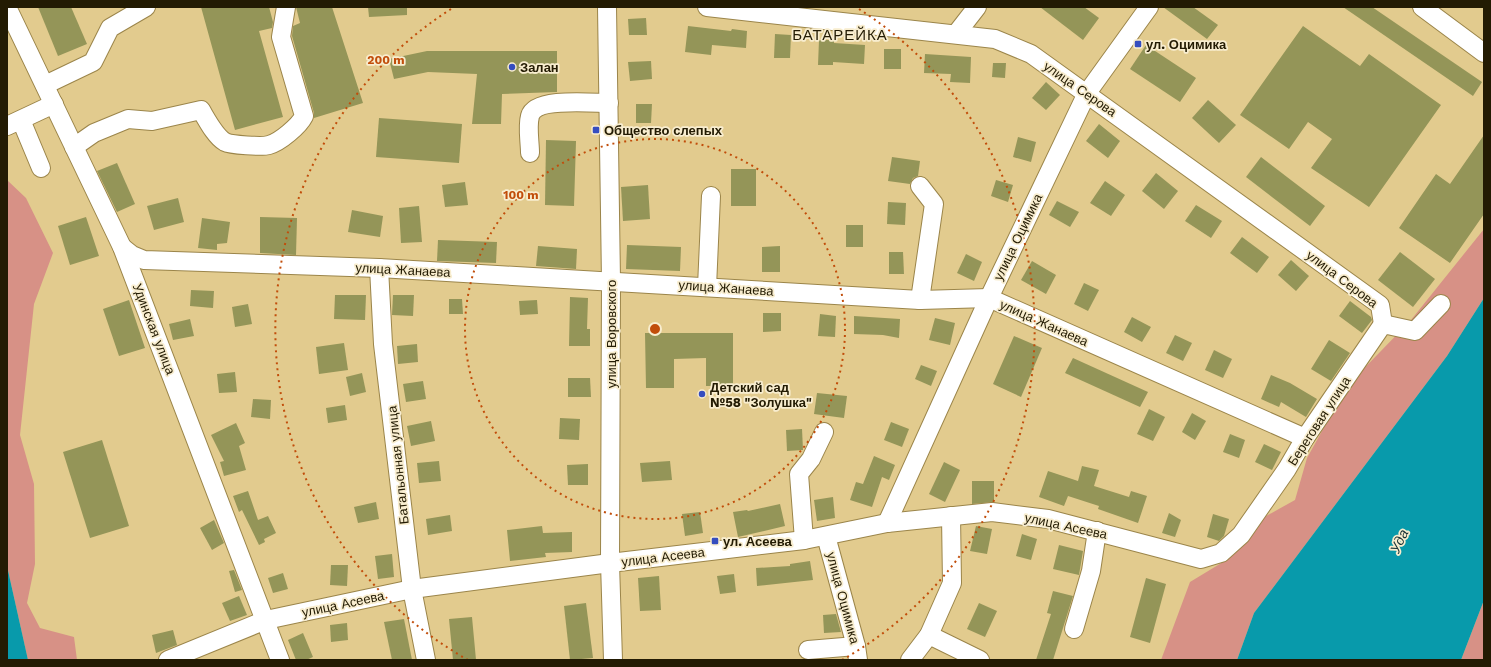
<svg xmlns="http://www.w3.org/2000/svg" width="1491" height="667" font-family="'Work Sans',sans-serif">
	<style>
		.green { fill: #d79186 }
		.water { fill: #089aab }
		.building { fill: #949558 }
		.lines { fill: none; stroke-linecap: round; stroke-linejoin: round }
		.minor-casing { stroke: #9b854a; stroke-width: 20 }
		.minor { stroke: #fff; stroke-width: 18 }
		.ring { fill: none; stroke: #c14d0a; stroke-width: 2; stroke-dasharray: 2 4 }
		.poi-dot { fill: #354dbf; stroke: #f8edcf; stroke-width: 1.5 }
		.labels { text-anchor: middle; dominant-baseline: central; stroke-width: 3.5; stroke-linejoin: round; paint-order: stroke }
		.poi-label { font-size: 13px; font-weight: bold; fill: #231b03; stroke: #f8edcf; text-anchor: start }
		.street-label { font-size: 13px; fill: #231b03; stroke: #f8edcf }
		.water-label { font-size: 14px; font-style: italic; fill: #173135; stroke: #f8edcf }
		.quarter-label { font-size: 15px; letter-spacing: 1px; fill: #231b03; stroke: #f8edcf }
		.centre { fill: #c14d0a; stroke: #f8edcf; stroke-width: 2 }
		.ring-label { font-size: 12px; text-anchor: middle; font-weight: bold; fill: #c14d0a; stroke: #f8edcf; stroke-width: 3.5; stroke-linejoin: round; paint-order: stroke }
	</style>
	<rect width="100%" height="100%" fill="#e2cb8e"/>
	<g class="green">
		<path d="M7 180 26 198 53 253 34 304 20 435 34 484 35 564 27 603 40 628 74 637 77 660H28L7 566Z"/>
		<path d="M1484 229V298L1447 356 1254 613 1237 660H1161L1190 582 1223 562 1259 520 1295 500 1307 458 1347 386 1411 320Z"/>
		<path d="M1484 600V660H1461Z"/>
	</g>
	<g class="water">
		<path d="M1484 298V600L1461 660H1237L1254 613 1447 356Z"/>
		<path d="M7 566 28 660H7Z"/>
	</g>
	<g class="building">
		<path d="M38 7H71L87 44 58 56Z"/>
		<path d="M201 7H269L273 22 272 28 259 31 283 117 235 130Z"/>
		<path d="M296 7H332L363 103 314 118V113L292 36 293 26 300 23Z"/>
		<path d="M368 7H407V15L369 17Z"/>
		<path d="M1040 7H1084L1099 18 1083 40Z"/>
		<path d="M1163 7H1193L1218 25 1207 39Z"/>
		<path d="M1343 7H1372L1482 82 1473 96Z"/>
		<path d="M646 18 647 35H629L628 19Z"/>
		<path d="M688 26 731 31 732 29 747 31 746 48 712 45 711 55 685 52Z"/>
		<path d="M1303 26 1360 66 1369 54 1441 105 1369 207 1311 168 1332 139 1308 122 1289 149 1240 115Z"/>
		<path d="M775 34 791 35 790 58H774Z"/>
		<path d="M819 40H834V43L865 45 864 64 833 62V65H818Z"/>
		<path d="M1146 45 1196 78 1180 102 1130 69Z"/>
		<rect x="884" y="49" width="17" height="20"/>
		<path d="M427 51H557V92L502 94 501 124H472L477 74 428 72 394 79 389 59Z"/>
		<path d="M925 54 971 57 970 83 950 82 951 74 924 73Z"/>
		<path d="M651 61 652 79 630 81 628 62Z"/>
		<path d="M993 63H1006L1005 78 992 77Z"/>
		<path d="M1046 82 1060 95 1046 110 1032 98Z"/>
		<path d="M1208 100 1236 125 1219 143 1192 118Z"/>
		<path d="M636 104H652L651 123H636Z"/>
		<path d="M379 118 462 124 459 163 376 157Z"/>
		<path d="M1099 124 1120 141 1108 158 1086 141Z"/>
		<path d="M1484 135V214L1450 263 1399 228 1436 174 1450 184Z"/>
		<path d="M1018 137 1036 142 1031 162 1013 157Z"/>
		<path d="M546 140 576 141 574 206 545 205Z"/>
		<path d="M892 157 920 161 918 176 913 178 910 184 888 181Z"/>
		<path d="M1261 157 1325 206 1310 226 1246 177Z"/>
		<path d="M117 163 135 204 117 212 97 171Z"/>
		<rect x="731" y="169" width="25" height="37"/>
		<path d="M1156 173 1178 191 1164 209 1142 191Z"/>
		<path d="M996 180 1013 185 1008 202 991 196Z"/>
		<path d="M1105 181 1125 195 1111 216 1090 203Z"/>
		<path d="M465 182 468 205 445 207 442 185Z"/>
		<path d="M648 185 650 219 623 221 621 187Z"/>
		<path d="M178 198 184 222 154 230 147 206Z"/>
		<path d="M1057 201 1079 212 1070 227 1049 215Z"/>
		<path d="M888 202 906 203 905 225 887 224Z"/>
		<path d="M1196 205 1222 221 1211 238 1185 221Z"/>
		<path d="M419 206 422 242 401 243 399 208Z"/>
		<path d="M352 210 383 216 380 237 348 232Z"/>
		<path d="M86 217 99 256 70 265 58 226Z"/>
		<path d="M260 217 297 218 296 255 260 253Z"/>
		<path d="M202 218 230 222 227 243 217 244V250L198 248Z"/>
		<rect x="846" y="225" width="17" height="22"/>
		<path d="M1242 237 1269 257 1257 273 1230 253Z"/>
		<path d="M438 240 497 242 496 263 437 261Z"/>
		<path d="M627 245 681 247 680 271 626 269Z"/>
		<path d="M538 246 577 249 576 269 536 266Z"/>
		<path d="M780 246V272H762V247Z"/>
		<path d="M889 252H903L904 274H889Z"/>
		<path d="M1400 252 1435 279 1413 307 1378 280Z"/>
		<path d="M966 254 982 262 974 281 957 273Z"/>
		<path d="M1291 260 1309 276 1296 291 1278 275Z"/>
		<path d="M1032 261 1056 275 1046 294 1021 280Z"/>
		<path d="M1084 283 1099 290 1088 311 1074 304Z"/>
		<path d="M191 290 214 291 213 308 190 306Z"/>
		<path d="M335 295H366L365 320 334 319Z"/>
		<path d="M393 295H414L413 316 392 315Z"/>
		<path d="M570 297 588 298 587 329H590V346H569Z"/>
		<path d="M449 299H462L463 314H449Z"/>
		<path d="M129 300 145 348 119 356 103 309Z"/>
		<path d="M537 300 538 314 520 315 519 301Z"/>
		<path d="M1350 301 1371 317 1372 320 1362 333 1339 316Z"/>
		<path d="M248 304 252 324 235 327 232 307Z"/>
		<path d="M763 313H781V331L763 332Z"/>
		<path d="M820 314 836 316 835 337 818 336Z"/>
		<path d="M854 316 900 319 899 338 883 335 854 334Z"/>
		<path d="M1132 317 1151 327 1142 342 1124 332Z"/>
		<path d="M935 318 955 323 950 345 929 340Z"/>
		<path d="M190 319 194 336 173 340 169 324Z"/>
		<path d="M645 333H733V386H706V358L674 359V388H646Z"/>
		<path d="M1175 335 1192 343 1183 361 1166 353Z"/>
		<path d="M1014 336 1042 348 1021 397 993 384Z"/>
		<path d="M1329 340 1350 353 1331 381 1311 369Z"/>
		<path d="M344 343 348 370 319 374 316 347Z"/>
		<path d="M417 344 418 362 398 364 397 346Z"/>
		<path d="M1214 350 1232 359 1223 378 1205 370Z"/>
		<path d="M1073 358 1148 392 1140 407 1065 373Z"/>
		<path d="M921 365 937 371 931 386 915 379Z"/>
		<path d="M235 372 237 392 219 393 217 374Z"/>
		<path d="M362 373 366 392 350 396 346 377Z"/>
		<path d="M1271 375 1290 383 1317 399 1306 417 1281 402 1279 407 1261 399Z"/>
		<path d="M568 378H590L591 397H568Z"/>
		<path d="M423 381 426 399 406 402 403 384Z"/>
		<path d="M817 393 847 396 844 418 814 414Z"/>
		<path d="M253 399 271 400 270 419 251 417Z"/>
		<path d="M345 405 347 420 328 423 326 408Z"/>
		<path d="M1149 409 1165 417 1153 441 1137 434Z"/>
		<path d="M1192 413 1206 421 1195 440 1182 432Z"/>
		<path d="M560 418 580 419 579 440 559 439Z"/>
		<path d="M431 421 435 441 411 446 407 426Z"/>
		<path d="M891 422 909 429 902 447 884 440Z"/>
		<path d="M236 423 245 443 239 446 246 470 224 476 220 462 224 461 211 435Z"/>
		<path d="M802 429 803 450 787 451 786 430Z"/>
		<path d="M1230 434 1245 440 1239 458 1223 452Z"/>
		<path d="M102 440 129 526 90 538 63 452Z"/>
		<path d="M1264 444 1281 452 1272 470 1255 462Z"/>
		<path d="M874 456 895 465 889 480 882 477 872 507 850 500 856 482 863 484Z"/>
		<path d="M439 461 441 481 419 483 417 463Z"/>
		<path d="M670 461 672 480 642 482 640 463Z"/>
		<path d="M944 462 960 470 945 502 929 494Z"/>
		<path d="M588 464V485H568L567 465Z"/>
		<path d="M1082 466 1099 470 1094 486 1129 497 1131 491 1147 496 1138 523 1098 509 1099 506 1068 496 1064 506 1039 497 1048 471 1078 481Z"/>
		<path d="M972 481H994V502L972 504Z"/>
		<path d="M248 491 258 520 268 516 276 533 264 539 265 542 259 545 242 510 239 512 233 496Z"/>
		<path d="M833 497 835 518 817 521 814 500Z"/>
		<path d="M376 502 379 519 358 523 354 507Z"/>
		<path d="M780 504 785 526 738 537 733 512 747 510 748 511Z"/>
		<path d="M700 512 703 533 685 536 682 514Z"/>
		<path d="M1169 513 1181 520 1175 537 1162 533Z"/>
		<path d="M1213 514 1229 519 1224 536 1219 541 1207 537Z"/>
		<path d="M450 515 452 531 428 535 426 519Z"/>
		<path d="M214 520 224 543 212 550 200 528Z"/>
		<path d="M542 526 543 533 572 532V552L545 553 546 557 510 561 507 530Z"/>
		<path d="M976 526 992 529 987 554 970 551Z"/>
		<path d="M1022 534 1037 539 1031 560 1016 556Z"/>
		<path d="M1059 545 1083 551 1079 575 1053 569Z"/>
		<path d="M392 554 394 577 378 579 375 556Z"/>
		<path d="M810 561 813 580 757 586 756 568 790 566V564Z"/>
		<path d="M331 565H348L347 586 330 585Z"/>
		<path d="M234 570 242 590 235 592 229 571Z"/>
		<path d="M283 573 288 589 273 593 268 578Z"/>
		<path d="M734 574 736 592 720 594 717 576Z"/>
		<path d="M659 576 661 610 640 611 638 578Z"/>
		<path d="M1146 578 1166 584 1150 643 1130 637Z"/>
		<path d="M1053 591 1073 596 1053 660H1036L1051 614 1047 613Z"/>
		<path d="M239 596 247 615 230 621 222 603Z"/>
		<path d="M586 603 593 658 570 660 564 606Z"/>
		<path d="M979 603 997 611 985 637 967 629Z"/>
		<path d="M836 614 841 632 824 633 823 615Z"/>
		<path d="M472 617 476 660H453L449 619Z"/>
		<path d="M404 619 412 660H392L384 622Z"/>
		<path d="M347 623 348 640 331 642 330 625Z"/>
		<path d="M173 630 177 645 156 653 152 635Z"/>
		<path d="M303 633 313 657 306 660H296L288 640Z"/>
	</g>
	<g class="lines">
		<defs>
			<g id="minor">
				<path d="M7 7 122 247 280 660"/>
				<path d="M607 7 611 281 610 563 613 660"/>
				<path d="M707 7 995 39 1031 54 1380 305 1383 324"/>
				<path d="M1422 7 1484 53"/>
				<path d="M956 34 977 7"/>
				<path d="M45 85 93 62 110 28 146 7"/>
				<path d="M21 120 41 168"/>
				<path d="M7 126 54 104"/>
				<path d="M74 147 94 133 128 119 152 121 201 110C207 120 215 136 225 142 231 145 262 147 269 145 280 142 299 126 304 116L281 37 286 7"/>
				<path d="M530 153C530 142 527 127 530 116 535 97 592 103 609 103"/>
				<path d="M122 247 132 255 144 260 379 268 920 300 989 298 1305 438"/>
				<path d="M379 268 383 344 412 589 426 660"/>
				<path d="M707 287 711 196"/>
				<path d="M920 300 934 204 920 186"/>
				<path d="M887 523 989 298 1087 93 1149 7"/>
				<path d="M826 536 856 646 858 660"/>
				<path d="M804 540 799 474 811 459 824 432"/>
				<path d="M1074 629 1091 571 1097 531"/>
				<path d="M929 635 980 660"/>
				<path d="M808 650 856 646"/>
				<path d="M168 660 266 620 412 589 610 563 804 540 887 523 992 512 1048 519 1201 559 1221 553 1241 535 1287 469 1305 438 1383 324 1415 331 1441 304"/>
				<path d="M910 660 929 635 952 583 951 516"/>
			</g>
		</defs>
		<use href="#minor" class="minor-casing"/>
		<use href="#minor" class="minor"/>
	</g>
	<g class="ring">
		<circle cx="655" cy="329" r="190"/>
		<path d="M468 660A380 380 0 0 1 451 9M859 9A380 380 0 0 1 842 660"/>
	</g>
	<g class="poi-dot">
		<rect x="1134" y="40" width="8" height="8" rx="2"/>
		<circle cx="512" cy="67" r="4"/>
		<rect x="592" y="126" width="8" height="8" rx="2"/>
		<circle cx="702" cy="394" r="4"/>
		<rect x="711" y="537" width="8" height="8" rx="2"/>
	</g>
	<g class="labels">
		<g class="poi-label">
			<text x="1146" y="44">ул. Оцимика</text>
			<text x="520" y="67">Залан</text>
			<text x="604" y="130">Общество слепых</text>
			<text x="710" y="387">Детский сад<tspan x="710" dy="15">№58 "Золушка"</tspan></text>
			<text x="723" y="541">ул. Асеева</text>
		</g>
		<g class="street-label">
			<text transform="translate(1080 89) rotate(35)">улица Серова</text>
			<text transform="translate(1018 237) rotate(-64)">улица Оцимика</text>
			<text transform="translate(403 270) rotate(3)">улица Жанаева</text>
			<text transform="translate(1342 279) rotate(37)">улица Серова</text>
			<text transform="translate(726 288) rotate(4)">улица Жанаева</text>
			<text transform="translate(1044 323) rotate(24)">улица Жанаева</text>
			<text transform="translate(154 329) rotate(69)">Удинская улица</text>
			<text transform="translate(611 334) rotate(-90)">улица Воровского</text>
			<text transform="translate(1319 421) rotate(-57)">Береговая улица</text>
			<text transform="translate(398 465) rotate(-96)">Батальонная улица</text>
			<text transform="translate(1066 526) rotate(12)">улица Асеева</text>
			<text transform="translate(663 557) rotate(-7)">улица Асеева</text>
			<text transform="translate(843 598) rotate(75)">улица Оцимика</text>
			<text transform="translate(343 604) rotate(-12)">улица Асеева</text>
		</g>
		<g class="water-label">
			<text transform="translate(1399 541) rotate(-65)">Уда</text>
		</g>
		<g class="quarter-label">
			<text x="840" y="35">БАТАРЕЙКА</text>
		</g>
	</g>
	<circle cx="655" cy="329" r="6" class="centre"/>
	<g class="ring-label">
		<text x="386" y="64">200 m</text>
		<text x="521" y="199">100 m</text>
	</g>
	<rect width="1491" height="667" fill="none" stroke="#231b03" stroke-width="16"/>
</svg>
